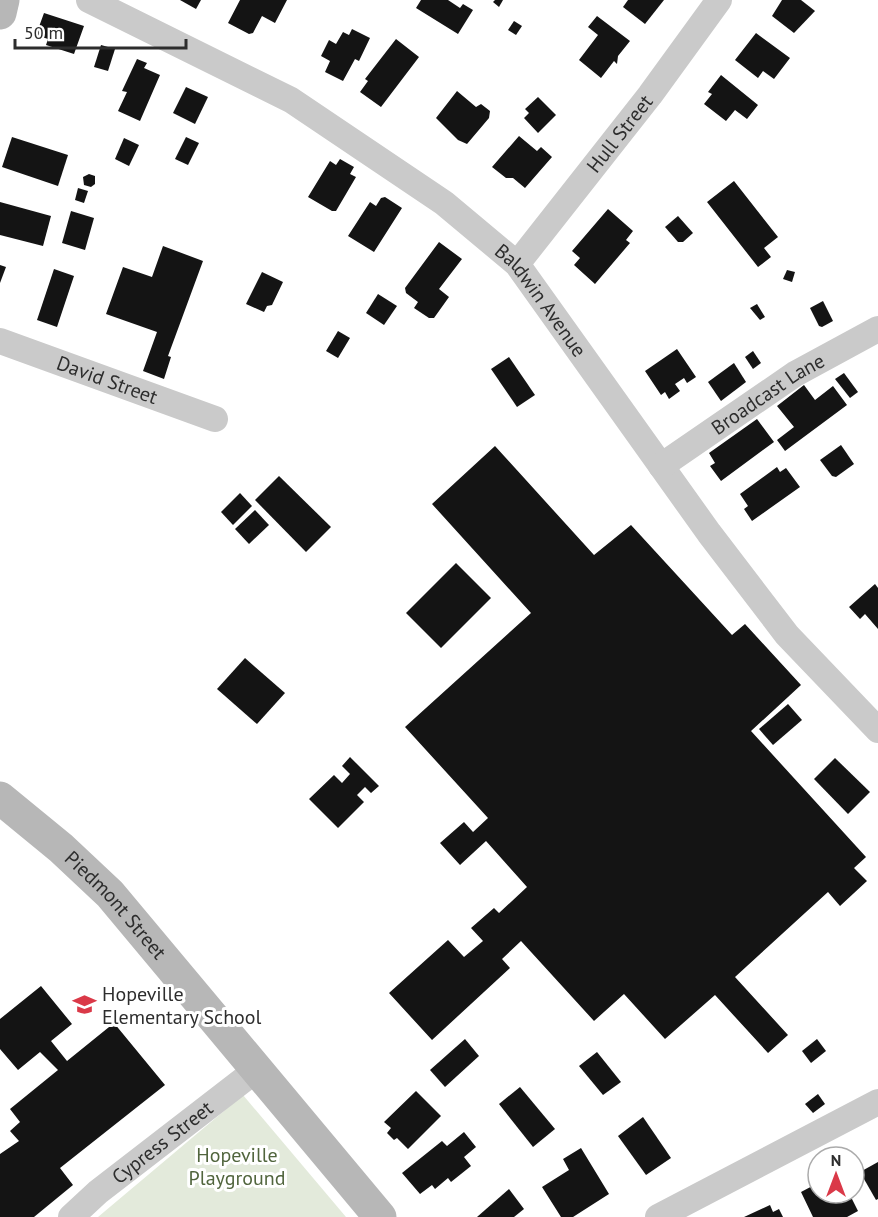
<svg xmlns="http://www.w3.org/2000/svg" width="878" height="1217" font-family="'PT Sans',sans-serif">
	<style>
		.green { fill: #e3eadb }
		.building { fill: #141414 }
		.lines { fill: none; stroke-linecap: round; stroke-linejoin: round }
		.street { stroke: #cacaca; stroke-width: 26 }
		.secondary { stroke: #b7b7b7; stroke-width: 33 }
		.labels { text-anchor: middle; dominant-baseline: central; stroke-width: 6; stroke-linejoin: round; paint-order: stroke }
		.street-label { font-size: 20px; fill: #2d2d2d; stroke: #fff }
		.poi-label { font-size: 20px; fill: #2d2d2d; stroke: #fff; text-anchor: start }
		.park-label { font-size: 20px; fill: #51653d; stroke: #fff }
	</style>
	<rect width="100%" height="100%" fill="#fff"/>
	<path class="green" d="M243 1095 346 1217H98Z"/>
	<g class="building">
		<path d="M180 0H201L196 9Z"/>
		<path d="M240 0H287L275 23 262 16 253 33 249 34 228 23Z"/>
		<path d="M421 0H448L460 8 463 4 473 10 458 34 416 8Z"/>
		<path d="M495 0H503L499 7 493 2Z"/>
		<path d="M628 0H664L645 24 623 7Z"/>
		<path d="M782 0H801L815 11 794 33 772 16Z"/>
		<path d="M44 13 84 26 74 54 46 45 48 39 36 35Z"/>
		<path d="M597 16 630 41 618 56 617 64 614 61 601 78 579 60 598 35 588 27Z"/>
		<path d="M514 21 522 26 516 35 508 30Z"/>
		<path d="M352 29 370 38 359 61 355 59 343 81 325 72 330 61 321 56 329 40 336 44 343 32 349 35Z"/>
		<path d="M756 33 790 58 774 79 763 71 758 78 735 60Z"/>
		<path d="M396 39 419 57 381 107 360 92 368 81 365 79Z"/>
		<path d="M101 45 115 49 108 71 94 67Z"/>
		<path d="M137 59 147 63 144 68 160 75 140 121 118 111 127 92 122 91Z"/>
		<path d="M721 75 758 105 747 119 735 110 726 121 704 104 712 94 708 92Z"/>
		<path d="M186 87 208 97 195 124 173 113Z"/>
		<path d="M457 91 476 107 481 104 490 111 489 118 467 144 458 140 436 118Z"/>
		<path d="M538 97 556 115 538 133 524 118 529 113 525 109Z"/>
		<path d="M519 136 537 151 541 147 552 157 525 188 513 178H506L492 167Z"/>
		<path d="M12 137 68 155 58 186 2 167Z"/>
		<path d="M186 137 199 143 188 165 175 159Z"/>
		<path d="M124 138 139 145 129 166 115 159Z"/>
		<path d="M340 159 354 167 350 174 356 177 336 211H332L308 197 330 161 336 165Z"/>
		<path d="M89 174 95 176V184L91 187 84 185 83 177Z"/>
		<path d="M734 181 778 237 764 248 771 257 758 267 707 202Z"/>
		<path d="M78 188 88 191 84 203 75 200Z"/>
		<path d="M385 197 402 208 374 252 348 236 370 202 376 206 381 198Z"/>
		<path d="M0 202 51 216 43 246 0 235Z"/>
		<path d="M608 209 633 231 626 240 630 243 595 284 574 265 580 258 572 251Z"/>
		<path d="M71 211 94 218 85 250 62 243Z"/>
		<path d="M678 216 693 233 683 242H678L665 227Z"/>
		<path d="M439 242 462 259 439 289 449 297 434 318H429L414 308 418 302 406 293 405 288Z"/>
		<path d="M163 246 203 261 168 356 171 357 164 379 143 371 157 332 106 314 123 267 152 277Z"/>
		<path d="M0 265 6 267 0 283Z"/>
		<path d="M54 269 74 276 57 327 37 320Z"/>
		<path d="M787 270 795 272 792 282 783 279Z"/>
		<path d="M262 272 283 282 272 305 267 306 264 312 246 304Z"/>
		<path d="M378 294 397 306 384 325 366 313Z"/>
		<path d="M823 301 833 321 822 327 819 326 810 308Z"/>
		<path d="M757 304 765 317 760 320 750 308Z"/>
		<path d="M338 331 350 338 338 358 326 351Z"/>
		<path d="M677 349 696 377 687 383 684 378 675 384 680 391 669 399 665 392 661 395 645 371Z"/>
		<path d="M753 351 761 363 753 369 745 357Z"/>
		<path d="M509 357 535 395 517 407 491 369Z"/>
		<path d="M734 363 746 382 721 401 708 382Z"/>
		<path d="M844 373 858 392 850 398 835 379Z"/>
		<path d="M804 385 815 400 833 386 847 405 785 451 777 440 794 427 777 406Z"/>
		<path d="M757 419 774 442 721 481 710 466 715 463 709 453Z"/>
		<path d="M841 445 854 464 836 477 832 476 820 460Z"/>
		<path d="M495 446 594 555 631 525 732 635 745 624 801 685 751 731 866 857 854 868 867 881 840 906 828 892 735 977 788 1035 768 1053 715 995 665 1039 624 994 594 1021 521 941 502 959 510 968 432 1040 389 993 448 940 464 957 483 941 471 928 494 908 499 913 527 887 486 841 460 865 440 843 464 822 473 832 488 818 405 727 531 613 432 504Z"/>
		<path d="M777 467 780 472 786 468 800 487 752 521 744 509 748 506 740 494Z"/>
		<path d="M279 476 331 527 306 552 255 500Z"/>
		<path d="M240 493 252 506 233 525 221 512Z"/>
		<path d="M255 510 269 525 249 544 235 529Z"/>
		<path d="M456 563 491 598 441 648 406 613Z"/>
		<path d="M875 584 878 588V629L865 614 860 619 849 607Z"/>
		<path d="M245 658 285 693 257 724 217 689Z"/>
		<path d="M788 704 802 720 773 745 759 729Z"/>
		<path d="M350 757 379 786 371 793 365 787 357 795 364 802 338 828 309 799 334 775 342 783 350 774 342 766Z"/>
		<path d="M835 758 870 792 848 814 814 779Z"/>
		<path d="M41 986 72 1024 51 1041 67 1061 114 1023 165 1085 60 1168 73 1185 34 1217H0V1154L19 1141 10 1131 20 1122 10 1109 58 1070 40 1052 18 1070 0 1049V1019Z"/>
		<path d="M465 1039 479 1056 445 1087 430 1070Z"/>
		<path d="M817 1039 826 1051 811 1063 802 1051Z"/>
		<path d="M597 1052 621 1082 603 1095 579 1066Z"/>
		<path d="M520 1087 555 1129 533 1147 499 1104Z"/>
		<path d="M416 1091 441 1116 408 1149 397 1138 394 1140 387 1133 391 1128 384 1122Z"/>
		<path d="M818 1094 825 1104 813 1113 805 1104Z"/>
		<path d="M643 1117 671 1158 646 1175 618 1136Z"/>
		<path d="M464 1132 476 1147 464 1157 471 1166 451 1182 448 1178 435 1189 432 1185 420 1194 402 1173 442 1141 447 1146Z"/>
		<path d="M581 1148 609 1194 573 1217H561L542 1187 569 1170 563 1159Z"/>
		<path d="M878 1162V1199L876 1200 860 1172Z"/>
		<path d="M818 1183V1193H849L858 1211 847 1217H813L801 1192Z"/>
		<path d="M509 1189 524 1209 514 1217H477Z"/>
		<path d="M770 1205 773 1212 779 1209 783 1217H744Z"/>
	</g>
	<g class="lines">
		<g class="street">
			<path id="s1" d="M89 0 291 100 444 203 517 264 709 533 787 635 878 730"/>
			<path id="s2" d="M517 264 650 95 719 0"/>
			<path id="s3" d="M0 341 215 419"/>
			<path id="s4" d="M661 466 795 374 878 329"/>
			<path id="s5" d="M71 1217 98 1192 256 1070"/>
			<path d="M658 1217 878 1102"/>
		</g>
		<g class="secondary">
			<path d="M0 13 3 0"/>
			<path id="s6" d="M0 798 61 848 110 894 380 1217"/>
		</g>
	</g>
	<defs>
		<symbol id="school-bare" viewBox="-9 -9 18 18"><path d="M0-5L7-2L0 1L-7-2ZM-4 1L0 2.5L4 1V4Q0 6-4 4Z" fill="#da3948" stroke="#fff" stroke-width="2.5" paint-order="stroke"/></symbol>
	</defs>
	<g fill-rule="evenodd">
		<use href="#school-bare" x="68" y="988" width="33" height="33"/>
	</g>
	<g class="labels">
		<g class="street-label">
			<text stroke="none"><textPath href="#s2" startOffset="166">Hull Street</textPath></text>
			<text stroke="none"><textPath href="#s1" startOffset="548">Baldwin Avenue</textPath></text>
			<text stroke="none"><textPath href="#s3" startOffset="114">David Street</textPath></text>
			<text stroke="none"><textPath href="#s4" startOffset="129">Broadcast Lane</textPath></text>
			<text stroke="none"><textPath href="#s6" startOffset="158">Piedmont Street</textPath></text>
			<text stroke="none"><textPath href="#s5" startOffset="118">Cypress Street</textPath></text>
		</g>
		<g class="poi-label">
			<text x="102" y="994">Hopeville<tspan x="102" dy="23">Elementary School</tspan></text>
		</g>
		<g class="park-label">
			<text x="237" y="1155">Hopeville<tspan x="237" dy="23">Playground</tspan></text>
		</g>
	</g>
	<g transform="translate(836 1175)"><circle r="28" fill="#ffffff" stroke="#ababab" stroke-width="1.5"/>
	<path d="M0-4.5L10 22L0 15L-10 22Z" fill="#da3948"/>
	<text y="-9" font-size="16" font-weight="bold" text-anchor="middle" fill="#2d2d2d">N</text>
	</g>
	<path d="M15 39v9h171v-9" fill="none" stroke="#2d2d2d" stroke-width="3"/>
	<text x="24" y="39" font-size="18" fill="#2d2d2d" stroke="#ffffff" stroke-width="4.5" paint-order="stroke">50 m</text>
</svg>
